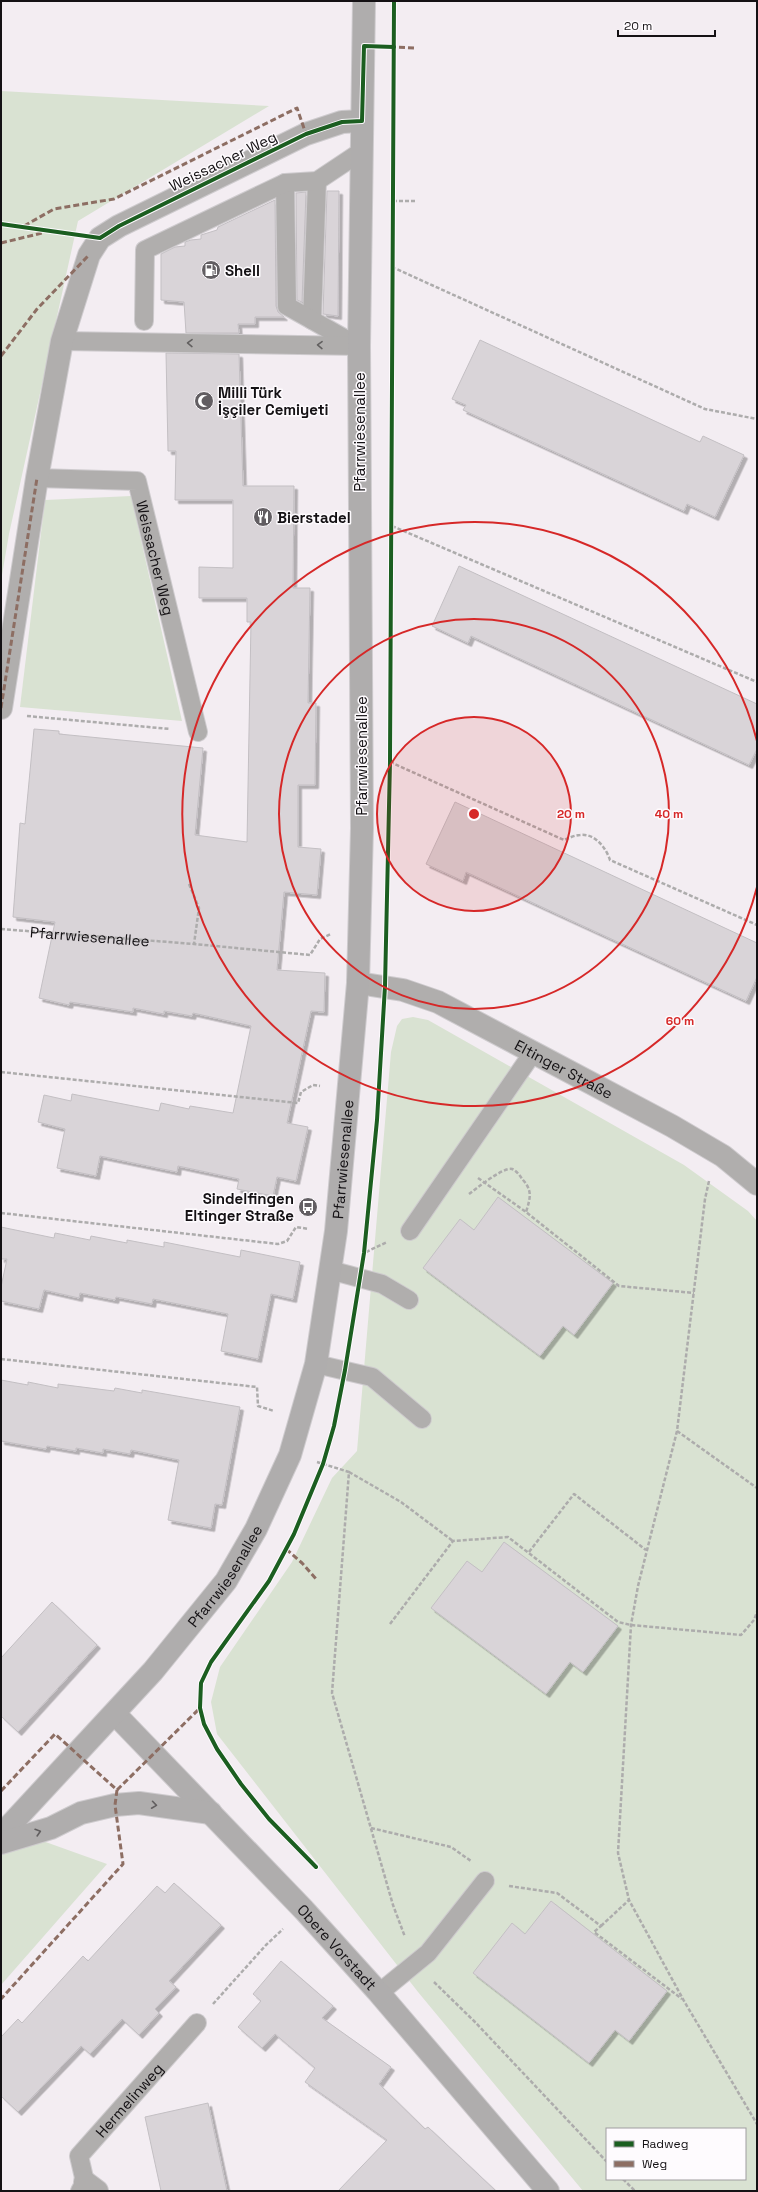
<svg xmlns="http://www.w3.org/2000/svg" width="758" height="2192" font-family="'Space Grotesk',sans-serif">
	<style>
		.green { fill: #d9e2d2; fill-rule: evenodd }
		.building { fill: #d9d4d8; stroke: #c3bfc3; filter: url(#shadow) }
		.lines { fill: none; stroke-linecap: round; stroke-linejoin: round }
		.service-casing { stroke: #cecbce; stroke-width: 20 }
		.minor-casing { stroke: #cecbce; stroke-width: 24 }
		.secondary-casing { stroke: #cecbce; stroke-width: 24 }
		.path { stroke: #adacac; stroke-width: 2.5; stroke-dasharray: 4 2; stroke-linecap: butt }
		.service { stroke: #b0aead; stroke-width: 18 }
		.minor { stroke: #b0aead; stroke-width: 22 }
		.secondary { stroke: #afadad; stroke-width: 22 }
		.quiet { stroke: #8d6e63; stroke-width: 3; stroke-dasharray: 6 3; stroke-linecap: butt }
		.cycleway-casing { stroke: #fefbfe; stroke-width: 6 }
		.cycleway { stroke: #1b5e20; stroke-width: 4 }
		.oneway { stroke: #626060 }
		.oneway2 { stroke: #625f60 }
		.ring { fill: none; stroke: #d62828; stroke-width: 2 }
		.labels { text-anchor: middle; dominant-baseline: central; stroke-width: 3; stroke-linejoin: round; paint-order: stroke }
		.street-label { font-size: 15px; fill: #141114; stroke: #fefbfe }
		.poi-label { font-size: 15px; font-weight: bold; fill: #141114; stroke: #fefbfe; text-anchor: start }
		.centre { fill: #d62828; stroke: #fefbfe; stroke-width: 2 }
		.ring-label { font-size: 12px; text-anchor: middle; font-weight: bold; fill: #d62828; stroke: #fefbfe; stroke-width: 3; stroke-linejoin: round; paint-order: stroke }
	</style>
	<defs>
		<filter id="shadow"><feDropShadow dx="3.5" dy="3.5" stdDeviation="0" flood-color="#0004"/></filter>
	</defs>
	<rect width="100%" height="100%" fill="#f3edf2"/>
	<g class="green">
		<path d="M1 91 269 106 78 221 9 534 1 581Z"/>
		<path d="M131 496 182 721 20 707 45 500Z"/>
		<path d="M413 1017 428 1020 684 1165 748 1211 757 1221V2191H583L418 1992 217 1734 211 1702 220 1667 292 1562 332 1478 357 1451 391 1052 397 1026 402 1019ZM607 2129H745V2179H607Z"/>
		<path d="M1 1826 107 1864 1 1985Z"/>
	</g>
	<g class="building">
		<path d="M327 191H339L338 316 323 314Z"/>
		<path d="M306 192 302 302 297 300 296 193Z"/>
		<path d="M275 200 276 306 278 312 284 317H255V324H238L239 333H186L184 302 161 300V254L175 247 185 246V242L191 240 201 239V235L217 230 218 227Z"/>
		<path d="M480 340 700 442 703 436 744 455 715 517 687 504 684 511 463 410 466 405 452 399Z"/>
		<path d="M166 353 239 354 243 486H294L293 588H310L308 703H316L315 785H298V847L321 849 317 895 284 892 277 970 325 973 324 1012 311 1011 287 1123 308 1127 296 1181 277 1177 273 1196 237 1189 239 1179 178 1166 177 1172 100 1156 96 1176 57 1168 65 1129 38 1122 44 1095 71 1101 72 1094 159 1111 161 1103 189 1109 190 1106 233 1113 251 1026 193 1013 192 1016 164 1011V1014L133 1008V1012L70 1002 69 1005 39 998 55 922 13 917 20 823 25 824 34 729 59 731V734L203 748 195 835 247 842 251 622H247V598H199V567L233 568V500H175L176 451H168Z"/>
		<path d="M459 566 757 704V749L749 765 471 636 468 643 432 626Z"/>
		<path d="M455 802 757 943V977L746 1001 466 872 463 881 426 864Z"/>
		<path d="M498 1197 613 1283 574 1335 563 1326 540 1356 423 1268 460 1219 474 1230Z"/>
		<path d="M1 1227 54 1238 55 1233 90 1240 91 1236 127 1243V1240L164 1247V1242L240 1257 241 1250 300 1262 293 1299 271 1294 258 1359 221 1351 228 1314 153 1299 152 1304 116 1297 115 1300 80 1293 79 1298 44 1290 39 1309 1 1301V1287L7 1259H1Z"/>
		<path d="M1 1380 28 1385V1382L58 1388V1384L114 1391 115 1388 142 1393V1390L240 1407 222 1505 215 1504 211 1528 168 1520 179 1460 131 1450 130 1454 103 1449V1453L76 1448V1451L47 1446 46 1449 1 1441Z"/>
		<path d="M504 1542 618 1626 583 1672 570 1662 546 1694 431 1608 467 1561 482 1572Z"/>
		<path d="M52 1602 97 1645 18 1732 1 1716V1658Z"/>
		<path d="M174 1883 221 1925 169 1981 176 1987 155 2009 159 2013 139 2035 122 2019 90 2054 81 2046 18 2112 1 2096V2037L18 2019 22 2023 83 1956 88 1961 157 1886 165 1893Z"/>
		<path d="M551 1901 667 1991 629 2041 615 2030 589 2063 473 1973 512 1923 525 1934Z"/>
		<path d="M281 1961 333 2006 322 2018 391 2067 379 2084 425 2129 428 2127 496 2191H338L387 2140 305 2082 315 2068 275 2034 262 2048 238 2027 261 2001 253 1994Z"/>
		<path d="M208 2103 227 2191H161L145 2117Z"/>
	</g>
	<g class="lines">
		<defs>
			<g id="service">
				<path d="M317 181 312 320 356 345"/>
				<path d="M285 183 287 306 312 320"/>
				<path d="M144 321 145 250 285 183 317 181 362 151"/>
				<path d="M62 341 359 346"/>
				<path id="s2" d="M37 478 137 481 198 732"/>
				<path d="M410 1231 532 1054"/>
				<path d="M330 1270 382 1284 409 1300"/>
				<path d="M316 1364 372 1377 422 1419"/>
				<path d="M379 1993 428 1953 485 1881"/>
				<path id="s3" d="M80 2191 85 2182 79 2156 197 2023"/>
			</g>
			<g id="minor">
				<path d="M1 708 37 478 62 341 89 255 100 238 119 226 306 134 342 122 362 121"/>
				<path id="s4" d="M358 983 403 990 438 1002 672 1126 723 1156 757 1184"/>
				<path d="M85 2182 97 2191"/>
			</g>
			<g id="secondary">
				<path id="s5" d="M115 1714 304 1910 379 1993 548 2191"/>
				<path id="s6" d="M1 1835 153 1671 226 1581 256 1529 290 1455 316 1364 336 1231 358 983 362 828 359 346 364 1"/>
				<path d="M1 1843 51 1828 81 1813 115 1805 139 1803 211 1813"/>
			</g>
		</defs>
		<use href="#service" class="service-casing"/>
		<use href="#minor" class="minor-casing"/>
		<use href="#secondary" class="secondary-casing"/>
		<g class="path">
			<path d="M393 201H417"/>
			<path d="M392 267 705 409 757 419"/>
			<path d="M392 526 757 682"/>
			<path d="M27 716 170 729"/>
			<path d="M390 762 564 840C569 838 575 835 580 835 595 833 606 848 610 860L757 925"/>
			<path d="M189 884 199 908 194 944"/>
			<path id="s1" d="M1 929 194 944 310 955 320 939 331 934"/>
			<path d="M1 1072 298 1103 301 1092 313 1085 320 1086"/>
			<path d="M478 1178 526 1212 619 1286 694 1293"/>
			<path d="M709 1181 705 1199 677 1431 638 1586 631 1625 618 1853 629 1900 684 2001 757 2124"/>
			<path d="M469 1194C477 1188 503 1167 512 1169 517 1171 520 1176 523 1180 533 1191 530 1199 526 1212"/>
			<path d="M1 1213 278 1244 287 1241 296 1227 309 1229"/>
			<path d="M366 1252 387 1242"/>
			<path d="M1 1359 257 1387 258 1406 274 1411"/>
			<path d="M677 1431 757 1488"/>
			<path d="M317 1462 349 1472 332 1693 393 1905 405 1937"/>
			<path d="M349 1472 401 1502 453 1541"/>
			<path d="M529 1552 574 1494 646 1550"/>
			<path d="M390 1624 453 1541 508 1537 618 1622 631 1625 741 1635 754 1620 757 1612"/>
			<path d="M371 1828 451 1847 471 1861"/>
			<path d="M509 1886 557 1893 601 1926 594 1932 682 1999"/>
			<path d="M601 1926 629 1900"/>
			<path d="M434 1982 475 2022 607 2162"/>
			<path d="M213 2004 266 1945 283 1929"/>
			<path d="M623 2179 635 2191"/>
		</g>
		<use href="#service" class="service"/>
		<use href="#minor" class="minor"/>
		<use href="#secondary" class="secondary"/>
		<g class="quiet">
			<path d="M390 47 417 48"/>
			<path d="M24 226 54 209 114 199 297 108 306 134"/>
			<path d="M1 243 42 233"/>
			<path d="M1 356 37 309 89 255"/>
			<path d="M1 708 37 478"/>
			<path d="M286 1549 302 1563 316 1579"/>
			<path d="M117 1790 200 1708"/>
			<path d="M1 1791 55 1734 117 1790 115 1805 123 1864 1 1999"/>
		</g>
		<defs>
			<g id="cycleway">
				<path d="M1 224 100 238 119 226 306 134 342 122 362 121 364 46 394 47"/>
				<path d="M316 1867 269 1819 241 1784 217 1749 204 1724 200 1708 201 1683 211 1662 269 1581 294 1534 323 1464 334 1426 345 1370 364 1253 377 1120 385 986 390 762 394 1"/>
			</g>
		</defs>
		<use href="#cycleway" class="cycleway-casing"/>
		<use href="#cycleway" class="cycleway"/>
	</g>
	<defs><path id="oneway-chevron" d="M-2-3.5L2.5 0L-2 3.5" fill="none" stroke-width="1.6" stroke-linecap="round" stroke-linejoin="round"/></defs>
	<g class="oneway">
		<use href="#oneway-chevron" transform="translate(190 343) rotate(-179)"/>
		<use href="#oneway-chevron" transform="translate(320 345) rotate(-179)"/>
	</g>
	<g class="oneway2">
		<use href="#oneway-chevron" transform="translate(154 1805) rotate(8)"/>
		<use href="#oneway-chevron" transform="translate(38 1832) rotate(-17)"/>
	</g>
	<circle cx="474" cy="814" r="97" fill="#d62828" fill-opacity=".12"/>
	<g class="ring">
		<circle cx="474" cy="814" r="97"/>
		<circle cx="474" cy="814" r="195"/>
		<path d="M757 887A292 292 0 1 1 757 741"/>
	</g>
	<defs>
		<symbol id="fuel-disc" viewBox="-11 -11 22 22"><circle r="9.5" fill="#625e62" stroke="#fefbfe"/><path d="M-5.5-6h7V0h2V4h1.3V-2.5L3-4.5l.8-.8L6-3V5H2.5V1h-1V6h-7ZM-4.2-4.7v3.2H.2V-4.7Z" fill="#fff"/></symbol>
		<symbol id="mosque-disc" viewBox="-11 -11 22 22"><circle r="9.5" fill="#625e62" stroke="#fefbfe"/><path d="M3.5-4.9A6 6 0 1 0 3.5 4.9A5 5 0 1 1 3.5-4.9Z" fill="#fff"/></symbol>
		<symbol id="restaurant-disc" viewBox="-11 -11 22 22"><circle r="9.5" fill="#625e62" stroke="#fefbfe"/><path d="M-5-6h1v4h1v-4h1v4h1v-4h1v5L-1.5 .5V6h-2V.5L-5-1ZM5-6V6H3V1.5H1.5Q1.5-4 5-6Z" fill="#fff"/></symbol>
		<symbol id="bus-disc" viewBox="-11 -11 22 22"><circle r="9.5" fill="#625e62" stroke="#fefbfe"/><path d="M-5-6H5V4H4V6H2V4H-2V6H-4V4H-5ZM-3.5-4V0h7V-4ZM-3.5 1.2v1.5H-2V1.2ZM2 1.2v1.5H3.5V1.2Z" fill="#fff"/></symbol>
	</defs>
	<g fill-rule="evenodd">
		<use href="#fuel-disc" x="200" y="259" width="22" height="22"/>
		<use href="#mosque-disc" x="193" y="390" width="22" height="22"/>
		<use href="#restaurant-disc" x="252" y="506" width="22" height="22"/>
		<use href="#bus-disc" x="297" y="1196" width="22" height="22"/>
	</g>
	<g class="labels">
		<g class="street-label">
			<text transform="translate(223 161) rotate(-26)">Weissacher Weg</text>
			<text transform="translate(359 432) rotate(-90)">Pfarrwiesenallee</text>
			<text stroke="none"><textPath href="#s2" startOffset="179">Weissacher Weg</textPath></text>
			<text transform="translate(361 756) rotate(-90)">Pfarrwiesenallee</text>
			<text stroke="none"><textPath href="#s1" startOffset="89">Pfarrwiesenallee</textPath></text>
			<text stroke="none"><textPath href="#s4" startOffset="225">Eltinger Straße</textPath></text>
			<text stroke="none"><textPath href="#s6" startOffset="782">Pfarrwiesenallee</textPath></text>
			<text stroke="none"><textPath href="#s6" startOffset="343">Pfarrwiesenallee</textPath></text>
			<text stroke="none"><textPath href="#s5" startOffset="322">Obere Vorstadt</textPath></text>
			<text stroke="none"><textPath href="#s3" startOffset="112">Hermelinweg</textPath></text>
		</g>
		<g class="poi-label">
			<text x="225" y="270">Shell</text>
			<text x="218" y="392">Milli Türk<tspan x="218" dy="17">İşçiler Cemiyeti</tspan></text>
			<text x="277" y="517">Bierstadel</text>
			<text x="294" y="1198" text-anchor="end">Sindelfingen<tspan x="294" dy="17">Eltinger Straße</tspan></text>
		</g>
	</g>
	<circle cx="474" cy="814" r="6" class="centre"/>
	<g class="ring-label">
		<text x="571" y="818">20 m</text>
		<text x="669" y="818">40 m</text>
		<text x="680" y="1025">60 m</text>
	</g>
	<rect width="758" height="2192" fill="none" stroke="#141114" stroke-width="4"/>
	<rect x="606" y="2128" width="140" height="52" fill="#fefbfe" stroke="#a09da0"/>
	<rect x="614" y="2141" width="20" height="6" fill="#1b5e20" stroke="#a09da0"/>
	<text x="642" y="2148" font-size="12" fill="#141114">Radweg</text>
	<rect x="614" y="2161" width="20" height="6" fill="#8d6e63" stroke="#a09da0"/>
	<text x="642" y="2168" font-size="12" fill="#141114">Weg</text>
	<path d="M618 30v6h97v-6" fill="none" stroke="#141114" stroke-width="2"/>
	<text x="624" y="30" font-size="12" fill="#141114" stroke="#fefbfe" stroke-width="3" paint-order="stroke">20 m</text>
</svg>
